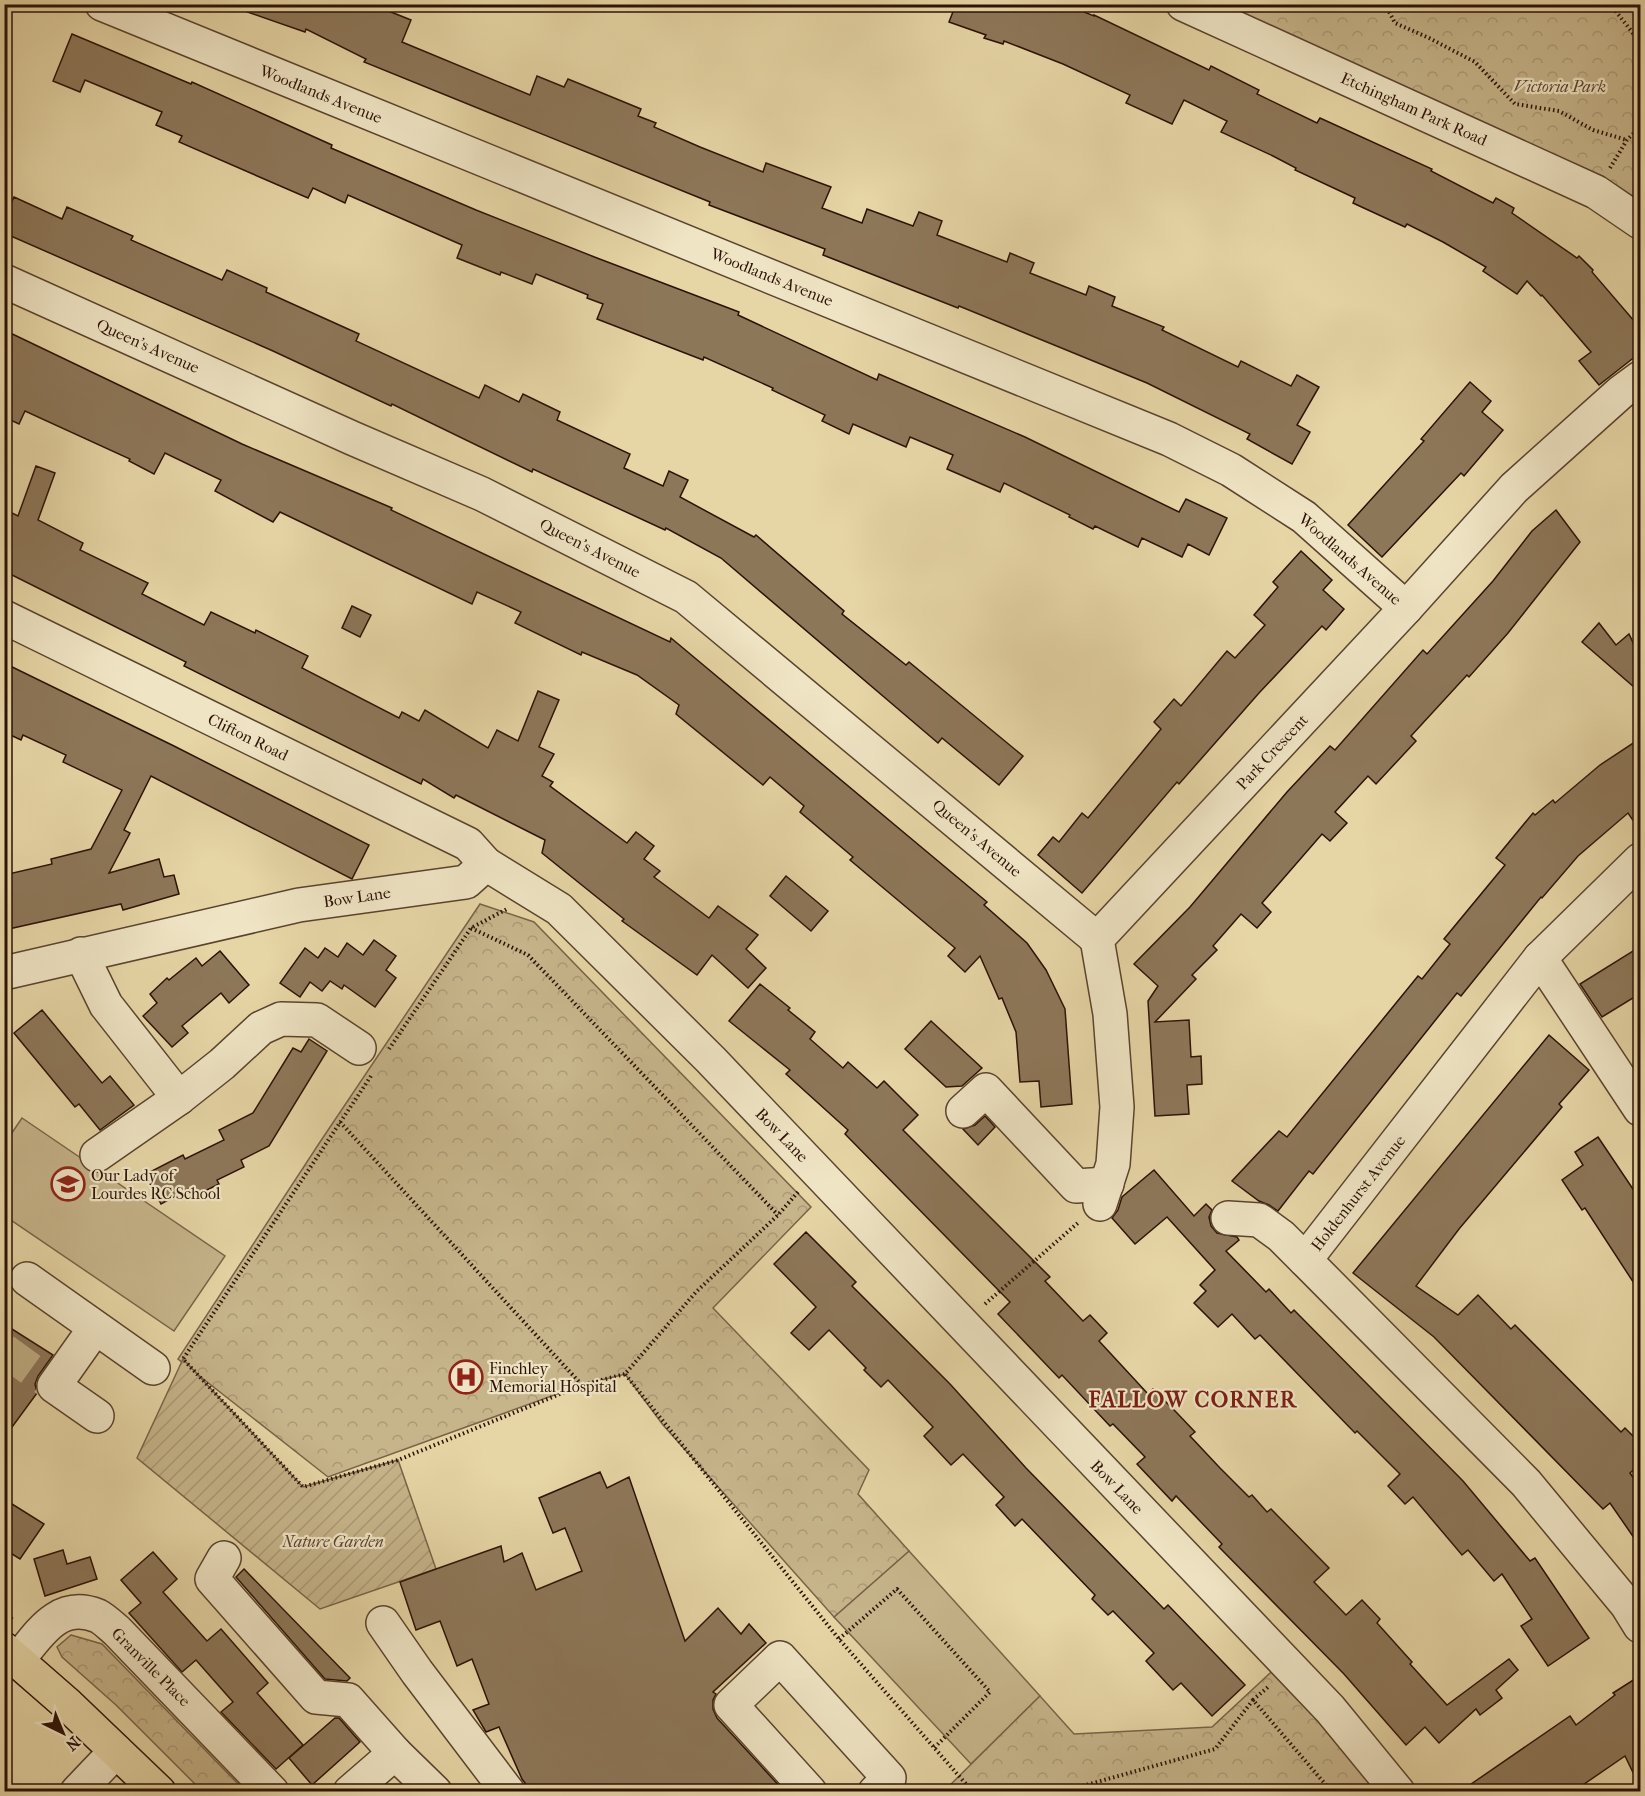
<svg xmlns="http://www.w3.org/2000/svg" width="1645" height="1796" font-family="'IM FELL French Canon',serif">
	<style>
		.grass { fill: #c6b48a; stroke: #796348; stroke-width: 1.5 }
		.forest { fill: url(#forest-crowns); stroke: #796348; stroke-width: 1.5 }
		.garden { fill: url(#garden-furrows); stroke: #796348; stroke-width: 1.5 }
		.building { fill: #8d7759; stroke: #2c1206; stroke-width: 1.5 }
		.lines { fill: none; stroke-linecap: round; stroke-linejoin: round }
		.minor-tunnel { stroke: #c1ae85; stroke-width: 33; stroke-dasharray: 33 16; stroke-linecap: butt }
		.minor-casing { stroke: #5a432e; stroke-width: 36 }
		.major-casing { stroke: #2c1206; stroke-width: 36 }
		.path { stroke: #2c1206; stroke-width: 4; stroke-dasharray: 1.5 3; stroke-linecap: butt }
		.minor { stroke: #efe4c4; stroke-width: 33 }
		.major { stroke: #e6d5a5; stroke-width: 33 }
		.labels { text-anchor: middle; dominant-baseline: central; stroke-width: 4.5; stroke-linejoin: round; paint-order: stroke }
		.park-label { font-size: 16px; font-style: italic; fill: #5a432e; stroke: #efe4c4 }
		.street-label { font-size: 16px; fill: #2c1206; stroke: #efe4c4 }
		.poi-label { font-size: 16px; fill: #2c1206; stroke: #efe4c4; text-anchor: start }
		.district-label { font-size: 22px; font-weight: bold; letter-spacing: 1.5px; fill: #7a1f14; stroke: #efe4c4 }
	</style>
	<defs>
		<pattern id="forest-crowns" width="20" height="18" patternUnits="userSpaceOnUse" patternTransform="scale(1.5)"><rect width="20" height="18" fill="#c6b48a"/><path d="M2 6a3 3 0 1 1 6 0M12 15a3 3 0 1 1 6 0" fill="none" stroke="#aa9a76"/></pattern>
		<pattern id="garden-furrows" width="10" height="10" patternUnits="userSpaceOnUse" patternTransform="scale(1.5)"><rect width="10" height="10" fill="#c6b48a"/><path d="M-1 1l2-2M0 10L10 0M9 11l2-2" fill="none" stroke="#aa9a76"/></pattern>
	</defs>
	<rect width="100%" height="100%" fill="#e6d5a5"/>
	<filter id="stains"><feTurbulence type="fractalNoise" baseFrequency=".00333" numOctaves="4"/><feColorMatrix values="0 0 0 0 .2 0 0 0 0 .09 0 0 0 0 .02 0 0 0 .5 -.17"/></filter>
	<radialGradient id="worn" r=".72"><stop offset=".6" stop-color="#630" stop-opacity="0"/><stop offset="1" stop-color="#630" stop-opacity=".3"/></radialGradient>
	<g class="grass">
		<path d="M22 1118 225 1256 174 1331 5 1216V1143Z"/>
		<path d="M909 1551 1040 1696 971 1764 834 1617Z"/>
	</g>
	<g class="forest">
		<path d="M1181 5H1640V242L1596 192Z"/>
		<path d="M480 904 534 922 811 1207 713 1308 869 1470 858 1494 909 1551 834 1617 663 1425 625 1374 582 1385 328 1477 178 1359 320 1142Z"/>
		<path d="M71 1635 102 1644 245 1791H202L116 1705 62 1657 57 1647Z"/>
		<path d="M1284 1660 1398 1792H943L1040 1696 1074 1734 1212 1727Z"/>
	</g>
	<path class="garden" d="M183 1359 303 1487 398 1460 436 1569 320 1609 137 1458Z"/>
	<g class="building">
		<path d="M236 4H389L386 10 411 20 402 42 530 95 537 76 564 87 568 79 641 109 638 116 656 123 654 127 700 147 763 172 766 163 831 187 822 208 862 223 867 209 913 226 919 212 942 221 937 235 1007 262 1010 253 1034 263 1030 273 1086 295 1089 286 1115 297 1112 306 1164 327 1162 330 1238 367 1241 361 1291 386 1297 375 1319 387 1297 425 1310 432 1292 464 1247 439 1250 434 1147 383 959 306 958 308 823 255 825 249 709 205 710 202 364 62 366 59 306 29 305 32 236 8Z"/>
		<path d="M956 4H1064L1094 16V15L1209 70 1211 66 1259 90 1257 94 1317 123 1320 118 1432 169 1431 171 1493 203 1496 198 1514 208 1512 213 1577 258 1579 256 1593 270 1592 272 1641 329V352L1599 385 1579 361 1591 352 1542 295 1541 296 1527 281 1517 294 1483 271 1486 267 1443 242 1407 224 1405 227 1353 203 1355 198 1295 170 1296 168 1273 156 1221 132 1227 121 1184 100 1172 124 1126 103 1130 95 1063 64 1004 41 1003 44 984 38 986 35 949 22Z"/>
		<path d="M72 34 191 84 192 82 332 145 331 148 476 210 597 258 739 312 738 315 877 380 879 374 1025 437 1179 512 1186 499 1227 518 1209 555 1188 544 1182 557 1142 538 1138 547 1095 526 1093 529 1069 517 1070 515 1004 483 1000 492 947 469 953 455 910 437 906 447 853 424 849 434 822 421 825 415 772 390 773 388 704 357 703 360 597 319 603 304 587 298 588 295 536 274 532 284 501 272 500 275 457 258 462 245 348 195 345 203 313 188 308 198 179 142 182 136 156 125 162 112 85 80 80 92 53 81Z"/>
		<path d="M14 197 62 219 67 207 133 236 131 240 222 280 227 270 267 288 266 292 359 334 356 341 479 398 485 385 519 402 523 394 560 412 557 420 630 454 624 468 663 486 669 471 688 480 680 497 754 537 756 535 844 611 842 614 906 665 909 662 1023 756 999 785 942 738 938 743 721 558 666 528 665 530 533 469 532 472 392 404 391 406 273 351 4 233V218Z"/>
		<path d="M4 330 242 444 392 508 391 510 670 642 671 638 987 902 984 905 1027 943 1046 970 1065 1009 1072 1104 1041 1107 1039 1081 1020 1082 1016 1032 1002 998 999 999 980 956 965 972 948 956 955 948 850 860 853 857 800 812 804 806 770 777 763 785 676 714 679 705 637 675 582 652 581 655 515 623 521 612 477 592 472 604 280 512 273 522 215 491 221 480 165 453 154 474 129 461 130 459 25 411 19 424 4 417Z"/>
		<path d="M1470 382 1491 401 1482 412 1503 430 1464 476 1461 473 1382 557 1348 525 1424 441 1421 439Z"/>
		<path d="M36 466 55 473 38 520 83 543 80 550 148 583 142 594 204 625 211 612 255 633 256 630 308 656 302 668 399 718 402 712 419 721 425 710 488 748 497 730 518 741 538 691 559 700 539 747 554 754 542 776 553 782 550 786 627 843 636 832 654 846 644 859 660 871 654 877 709 918 718 906 758 935 746 949 766 968 748 988 712 955 697 975 622 921 624 919 542 853 545 840 456 795 454 798 423 779 421 784 184 666 186 662 4 571V509L18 516Z"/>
		<path d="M1556 510 1580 542 1508 633 1469 677 1467 675 1411 736 1416 741 1376 784 1368 776 1335 812 1347 823 1330 841 1322 834 1262 903 1271 912 1257 928 1241 914 1213 946 1217 950 1192 975 1196 979 1155 1022 1189 1020 1191 1057 1201 1056 1202 1084 1187 1085 1189 1114 1155 1116 1148 1001 1158 986 1134 964 1190 907 1287 792 1330 746 1335 750 1423 650 1427 654 1493 581 1532 531Z"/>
		<path d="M1301 551 1332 580 1323 590 1344 609 1326 630 1322 626 1259 693 1179 784 1177 782 1082 893 1038 855 1053 837 1059 842 1082 813 1088 818 1161 729 1154 722 1174 699 1181 706 1227 651 1235 658 1265 625 1254 615 1278 587 1273 582Z"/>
		<path d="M352 606 371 615 360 637 342 628Z"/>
		<path d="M1599 623 1616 645 1629 634 1641 660V693L1582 642Z"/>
		<path d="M4 663 174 746 369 845 352 879 151 776 124 830 130 833 109 873 159 859 164 877 174 875 179 894 123 910 121 904 4 930V875L52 864 51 859 91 849 122 790 63 762 66 755 23 735 21 740 4 732Z"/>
		<path d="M1641 738V832L1628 813 1578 856 1542 898 1541 897 1461 996 1457 993 1313 1174 1309 1171 1278 1211 1269 1205 1259 1201 1232 1181 1279 1131 1287 1137 1418 976 1422 979 1450 944 1444 939 1505 865 1496 858 1533 813 1535 815 1553 800 1555 803 1600 765Z"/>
		<path d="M786 876 828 911 811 931 770 896Z"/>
		<path d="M374 940 396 956 386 970 396 978 375 1007 344 985 342 989 330 981 322 991 310 982 300 997 280 983 305 948 318 958 325 948 338 957 347 943 363 955Z"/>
		<path d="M1641 946V993L1602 1017 1580 984Z"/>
		<path d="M220 951 249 985 229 1003 221 993 182 1026 188 1033 172 1047 143 1016 157 1003 150 994 167 978 169 980 196 958 202 966Z"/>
		<path d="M760 984 790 1008 788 1010 815 1032 810 1039 843 1068 848 1062 877 1088 884 1081 918 1115 903 1130 1050 1277 1045 1281 1083 1321 1090 1315 1107 1333 1099 1341 1148 1394 1153 1389 1177 1413 1195 1432 1190 1436 1220 1468 1249 1497 1252 1495 1267 1512 1271 1509 1329 1568 1314 1582 1346 1615 1362 1600 1380 1619 1377 1623 1412 1662 1410 1664 1447 1705 1509 1659 1518 1670 1496 1690 1502 1698 1480 1715 1476 1709 1439 1743 1425 1727 1406 1745 1344 1674 1219 1547 1222 1544 1176 1496 1172 1501 1137 1464 1145 1457 1113 1424 1110 1426 1062 1375 1059 1378 998 1314 1010 1302 845 1134 848 1130 786 1074 790 1070 729 1021Z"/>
		<path d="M42 1010 102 1083 110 1076 134 1105 100 1130 79 1104 75 1107 14 1033Z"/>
		<path d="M931 1021 982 1068 962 1086 946 1087 905 1049Z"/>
		<path d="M1549 1035 1589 1070 1559 1104 1562 1107 1459 1229 1416 1286 1458 1315 1478 1295 1511 1329 1515 1325 1621 1432 1625 1428 1641 1444V1463L1630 1473 1641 1489V1548L1610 1503 1603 1509 1434 1337 1353 1273Z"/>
		<path d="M309 1039 327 1051 269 1146 241 1160 244 1167 217 1180 219 1184 195 1196 190 1188 161 1204 146 1174 183 1155 185 1159 224 1140 219 1130 253 1113 293 1048 301 1052Z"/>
		<path d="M985 1116 995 1127 978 1145 963 1129 975 1125Z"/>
		<path d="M1598 1137 1641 1201V1294L1585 1208 1582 1210 1562 1180 1583 1165 1575 1152Z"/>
		<path d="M1154 1170 1194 1216 1206 1204 1212 1210 1209 1217 1211 1226 1217 1233 1237 1237 1239 1240 1226 1251 1266 1292 1269 1289 1291 1313 1294 1310 1463 1481 1530 1561 1535 1558 1589 1638 1548 1666 1521 1626 1532 1619 1502 1574 1494 1581 1468 1550 1462 1555 1413 1497 1405 1504 1388 1486 1400 1474 1357 1431 1355 1433 1260 1335 1255 1339 1232 1314 1218 1327 1194 1303 1206 1291 1200 1285 1215 1270 1167 1217 1135 1244 1112 1218 1118 1210 1122 1197Z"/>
		<path d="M806 1232 856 1282 852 1286 950 1384 1026 1468 1164 1609 1168 1605 1245 1685 1212 1716 1181 1683 1173 1690 1146 1661 1154 1653 1113 1611 1108 1615 1092 1599 1095 1595 1022 1519 1015 1526 996 1505 1004 1497 963 1454 951 1465 924 1436 933 1427 888 1380 881 1387 864 1370 866 1368 829 1330 809 1350 791 1333 816 1307 774 1264Z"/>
		<path d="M4 1324 53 1355 38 1376 35 1384 37 1393 4 1438Z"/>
		<path d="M600 1472 607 1488 629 1477 685 1641 718 1608 741 1634 749 1624 766 1643 713 1692 716 1694 713 1700V1709L717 1718 784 1791H531L522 1779 499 1727 486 1732 473 1710 489 1704 472 1659 457 1666 440 1621 416 1630 400 1582 436 1569 501 1546 504 1562 522 1553 536 1590 582 1571 565 1528 553 1533 539 1498Z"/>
		<path d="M4 1499 44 1524 20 1559 4 1549Z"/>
		<path d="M63 1550 67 1564 90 1557 97 1579 45 1596 34 1559Z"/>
		<path d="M153 1552 177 1579 163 1592 207 1641 221 1629 268 1683 257 1693 303 1745 276 1769 221 1712 233 1702 196 1660 182 1672 129 1613 141 1603 121 1580Z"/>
		<path d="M244 1569 350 1678 347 1681 325 1679 236 1577Z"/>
		<path d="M1641 1675V1789L1625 1756 1574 1791H1461L1570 1716 1576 1725 1615 1695 1613 1693Z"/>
		<path d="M335 1718H339L360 1742 312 1785 289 1758Z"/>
	</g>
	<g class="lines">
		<path class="minor-tunnel" d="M4 1350 54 1386"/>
		<defs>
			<g id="minor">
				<path d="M102 4 1169 439 1231 470 1304 517 1406 608"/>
				<path d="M1183 4 1596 192 1640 222"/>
				<path d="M4 281 352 438 482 494 686 597 1097 939"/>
				<path d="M4 617 468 844 486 864"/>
				<path d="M1640 860 1540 958 1305 1260 1526 1483 1627 1605 1640 1626"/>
				<path d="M81 954 106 1005 179 1098 222 1064 261 1028 281 1019 317 1020 359 1048"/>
				<path d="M1540 958 1640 1109"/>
				<path d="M4 973 299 905 466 882 486 864 559 909 711 1060 1330 1709 1398 1792"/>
				<path d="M963 1111 986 1090 1076 1186 1107 1184"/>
				<path d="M97 1155 179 1098"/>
				<path d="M1100 1204 1113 1164 1117 1107 1110 1014 1097 939 1406 608 1514 488 1621 392 1640 378"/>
				<path d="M1228 1218 1259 1220 1281 1236 1305 1260"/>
				<path d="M27 1279 153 1368"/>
				<path d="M95 1328 54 1386 97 1416"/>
				<path d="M224 1558 212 1579 316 1697 348 1700 395 1753 350 1792"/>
				<path d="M383 1623 417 1672 508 1792"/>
				<path d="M18 1660C39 1634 59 1600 98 1616 104 1619 111 1626 117 1631L272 1792"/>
				<path d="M395 1753 435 1792"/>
				<path d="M77 1792 116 1751"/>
				<path d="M810 1792 731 1705 780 1658 889 1778 875 1792"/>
			</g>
			<path id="major" d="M4 1649 67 1704 159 1792"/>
		</defs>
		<use href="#minor" class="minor-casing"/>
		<use href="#major" class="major-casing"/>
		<g class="path">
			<path d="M1385 4 1395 23 1429 38 1475 62 1515 104 1559 111 1593 130 1627 140"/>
			<path d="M1610 4 1640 42"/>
			<path d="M1610 168 1627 140 1640 127"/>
			<path d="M471 928 528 955 778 1215"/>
			<path d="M389 1049 471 928 507 909"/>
			<path d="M371 1076 183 1359 303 1487 398 1460 582 1385 625 1374"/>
			<path d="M340 1122 582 1385"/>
			<path d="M798 1192 778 1215 696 1292 625 1374 839 1639 973 1792"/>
			<path d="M985 1304 1079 1222"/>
			<path d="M4 1613 13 1620"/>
			<path d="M839 1639 897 1589 990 1692 934 1748"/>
			<path d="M1253 1700 1268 1687"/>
			<path d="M1061 1792 1215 1749 1253 1700 1332 1792"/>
		</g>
		<use href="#minor" class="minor"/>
		<use href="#major" class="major"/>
	</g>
	<defs>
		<symbol id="school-ring" viewBox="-11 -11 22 22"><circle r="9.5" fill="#efe4c4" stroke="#8f2418" stroke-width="1.5"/><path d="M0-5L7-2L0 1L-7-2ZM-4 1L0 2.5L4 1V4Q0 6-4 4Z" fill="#8f2418"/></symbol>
		<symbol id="hospital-ring" viewBox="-11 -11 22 22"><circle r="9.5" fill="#efe4c4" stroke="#8f2418" stroke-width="1.5"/><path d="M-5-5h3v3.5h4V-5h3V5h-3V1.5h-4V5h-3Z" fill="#8f2418"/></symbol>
	</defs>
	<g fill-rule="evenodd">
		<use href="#school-ring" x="49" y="1165" width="38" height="38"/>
		<use href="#hospital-ring" x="447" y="1358" width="38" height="38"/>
	</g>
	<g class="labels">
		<g class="park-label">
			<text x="1560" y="86">Victoria Park</text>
			<text x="333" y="1541">Nature Garden</text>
		</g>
		<g class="street-label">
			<text transform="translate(321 94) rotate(22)">Woodlands Avenue</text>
			<text transform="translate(1414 109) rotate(24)">Etchingham Park Road</text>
			<text transform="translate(772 277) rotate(22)">Woodlands Avenue</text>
			<text transform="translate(148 346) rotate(24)">Queen's Avenue</text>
			<text transform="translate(590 548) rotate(27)">Queen's Avenue</text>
			<text transform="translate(1350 559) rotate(41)">Woodlands Avenue</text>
			<text transform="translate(248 737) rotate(26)">Clifton Road</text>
			<text transform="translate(1272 752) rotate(-47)">Park Crescent</text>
			<text transform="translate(977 838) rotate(40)">Queen's Avenue</text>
			<text transform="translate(357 897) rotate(-8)">Bow Lane</text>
			<text transform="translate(782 1135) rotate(46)">Bow Lane</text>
			<text transform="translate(1358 1193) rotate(-52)">Holdenhurst Avenue</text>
			<text transform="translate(1117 1487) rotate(46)">Bow Lane</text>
			<text transform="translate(151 1667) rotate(45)">Granville Place</text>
		</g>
		<g class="poi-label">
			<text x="91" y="1175">Our Lady of<tspan x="91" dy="18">Lourdes RC School</tspan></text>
			<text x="489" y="1368">Finchley<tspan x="489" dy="18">Memorial Hospital</tspan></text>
		</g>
		<g class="district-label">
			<text x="1193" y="1400">FALLOW CORNER</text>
		</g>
	</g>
	<rect width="1645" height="1796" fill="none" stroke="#e6d5a5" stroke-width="24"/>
	<rect x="6" y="6" width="1633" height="1784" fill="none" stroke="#2c1206" stroke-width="3"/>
	<rect x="12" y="12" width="1621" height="1772" fill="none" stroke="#2c1206" stroke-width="1.5"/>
	<g transform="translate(63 1733) rotate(137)" stroke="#efe4c4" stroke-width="4.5" paint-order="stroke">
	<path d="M0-4.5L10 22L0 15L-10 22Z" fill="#2c1206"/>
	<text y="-9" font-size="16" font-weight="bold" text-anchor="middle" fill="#2c1206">N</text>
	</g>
	<rect width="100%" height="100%" filter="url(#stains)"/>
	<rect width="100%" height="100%" fill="url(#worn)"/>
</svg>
